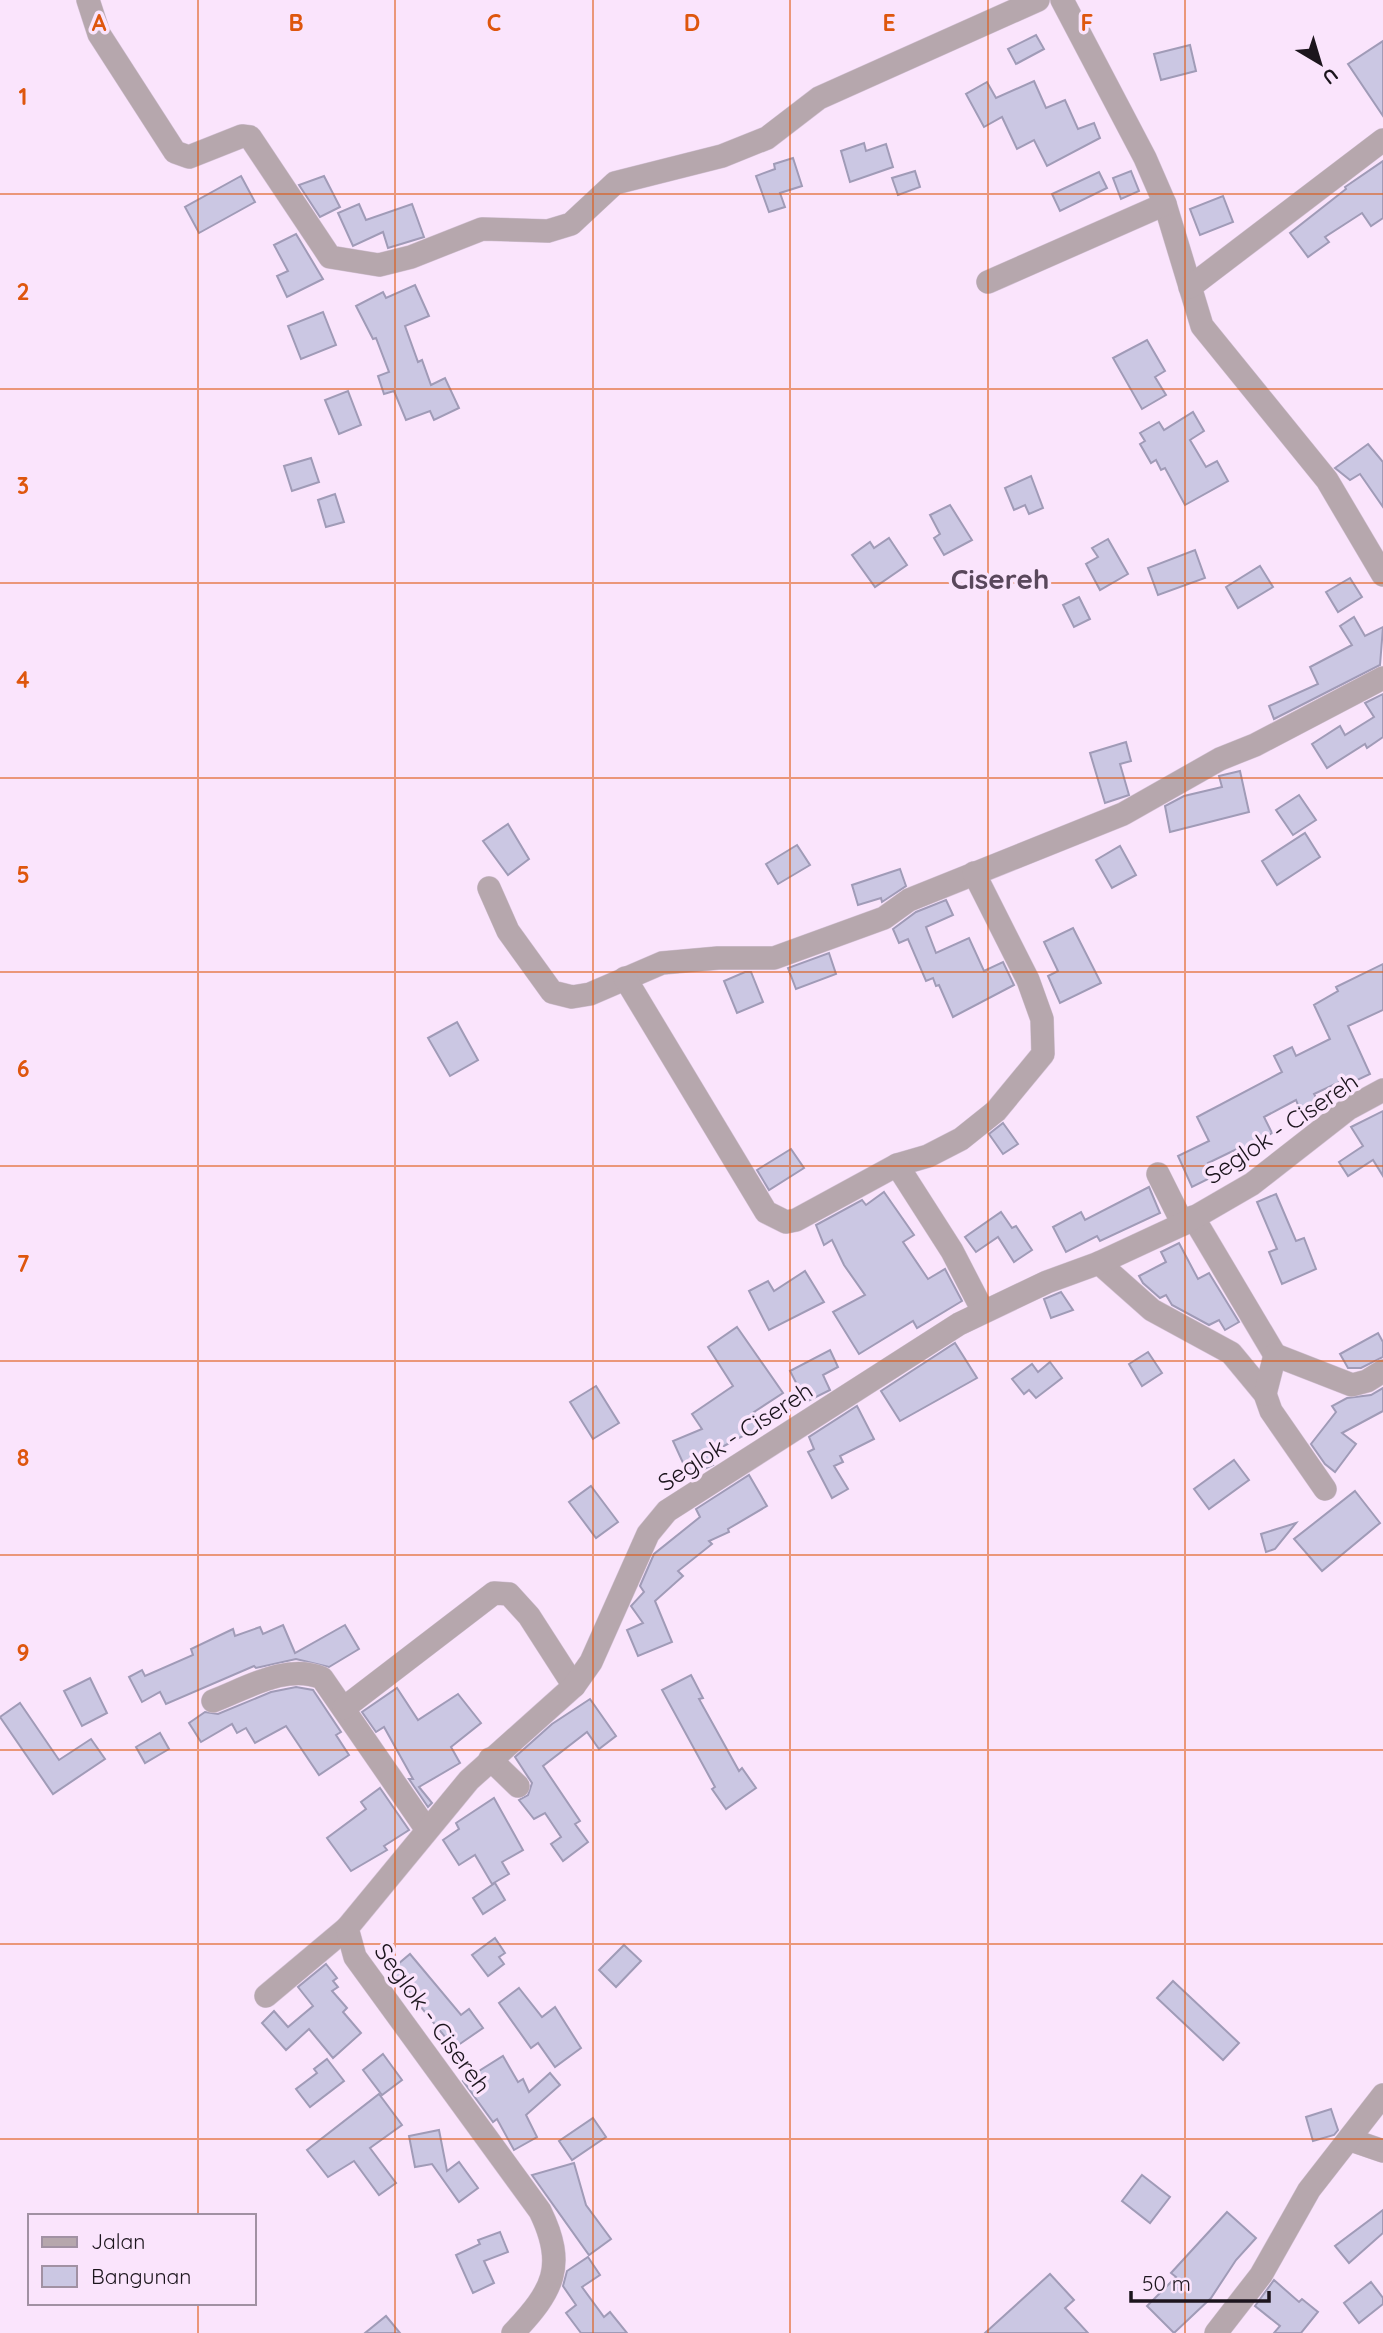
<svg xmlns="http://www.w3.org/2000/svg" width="1383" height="2333" font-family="Quicksand,sans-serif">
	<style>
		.building { fill: #cbc7e3; stroke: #a09bb7; stroke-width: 2 }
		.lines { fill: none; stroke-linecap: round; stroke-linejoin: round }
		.minor-casing { stroke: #d6c3d8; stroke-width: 24 }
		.minor { stroke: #b6a7ad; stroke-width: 23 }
		.grid { fill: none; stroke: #de560d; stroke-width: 2; stroke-opacity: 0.55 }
		.labels { text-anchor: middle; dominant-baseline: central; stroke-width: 7; stroke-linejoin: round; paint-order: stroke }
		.street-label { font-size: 24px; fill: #1c151d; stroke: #fae4fc }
		.quarter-label { font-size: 28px; font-weight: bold; fill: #59475b; stroke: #fae4fc }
		.grid-label { font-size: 23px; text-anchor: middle; font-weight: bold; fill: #de560d; stroke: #fae4fc; stroke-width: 7; stroke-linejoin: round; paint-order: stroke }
	</style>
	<rect width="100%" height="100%" fill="#fae4fc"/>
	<g class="building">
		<path d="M1036 35 1044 49 1016 64 1008 49Z"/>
		<path d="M1383 41V116L1348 64Z"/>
		<path d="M1190 45 1196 71 1161 80 1154 54Z"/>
		<path d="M1034 81 1046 108 1065 100 1078 129 1094 123 1100 138 1047 166 1034 140 1017 149 1002 117 984 127 966 94 987 82 996 98Z"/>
		<path d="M864 143 866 151 886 144 893 167 850 182 841 151Z"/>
		<path d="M793 158 802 186 780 193 785 207 769 212 756 176 775 169 774 164Z"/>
		<path d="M1383 161V218L1371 226 1362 213 1325 237 1329 242 1308 257 1290 233 1346 189 1345 187Z"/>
		<path d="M915 171 920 187 898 195 892 178Z"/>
		<path d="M1131 171 1139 191 1121 199 1113 178Z"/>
		<path d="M1099 172 1107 188 1060 211 1052 194Z"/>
		<path d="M241 176 255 202 199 233 185 207Z"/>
		<path d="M324 176 340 207 320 217 299 185Z"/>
		<path d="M1223 196 1233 222 1200 235 1190 209Z"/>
		<path d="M359 204 366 220 412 204 424 237 388 248 383 232 353 246 338 213Z"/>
		<path d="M296 234 323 279 287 297 277 276 288 271 274 245Z"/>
		<path d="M415 285 429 316 405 326 418 362 422 360 431 385 445 378 459 408 434 420 430 411 406 420 394 391 384 394 378 376 389 372 376 338 373 339 356 306 383 292 386 298Z"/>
		<path d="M323 312 336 345 301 359 288 326Z"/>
		<path d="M1147 340 1165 371 1155 377 1166 395 1142 409 1113 358Z"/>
		<path d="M348 391 361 425 339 434 325 400Z"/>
		<path d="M1193 412 1204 431 1190 440 1206 467 1217 461 1228 481 1185 505 1165 468 1161 470 1156 460 1151 463 1140 444 1145 441 1140 433 1159 422 1164 430Z"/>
		<path d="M1368 444 1383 462V507L1360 474 1350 480 1335 468Z"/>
		<path d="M311 458 319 482 292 491 284 466Z"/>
		<path d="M1031 476 1043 508 1029 514 1025 505 1014 510 1005 488Z"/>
		<path d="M335 494 344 522 326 527 318 500Z"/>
		<path d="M950 505 972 540 944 555 934 538 940 534 930 515Z"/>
		<path d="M889 538 907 565 875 587 852 555 870 542 874 548Z"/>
		<path d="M1108 539 1128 574 1100 590 1086 564 1098 557 1092 548Z"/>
		<path d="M1195 550 1205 578 1158 595 1148 568Z"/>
		<path d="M1260 566 1273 587 1238 608 1226 587Z"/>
		<path d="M1350 578 1362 597 1338 612 1326 592Z"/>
		<path d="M1079 597 1090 619 1074 627 1063 605Z"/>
		<path d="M1354 617 1365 636 1383 627 1380 665 1274 719 1269 706 1318 684 1310 667 1352 645 1340 626Z"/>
		<path d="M1383 694V737L1367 748 1365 744 1327 768 1312 744 1340 726 1345 735 1374 717 1365 703Z"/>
		<path d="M1126 742 1131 761 1120 764 1129 795 1105 803 1090 753Z"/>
		<path d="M1240 771 1249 812 1170 832 1165 806 1184 796 1222 787 1219 776Z"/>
		<path d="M1299 795 1316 820 1293 835 1276 810Z"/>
		<path d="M508 824 529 859 508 875 483 841Z"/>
		<path d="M1305 833 1320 857 1277 885 1262 861Z"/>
		<path d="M797 845 810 865 778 884 766 864Z"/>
		<path d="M1120 846 1136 875 1112 888 1096 860Z"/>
		<path d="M900 869 906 886 882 902 881 898 858 905 852 885Z"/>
		<path d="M946 900 953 915 926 927 936 953 969 938 984 971 1003 962 1014 985 953 1017 939 985 936 986 933 978 926 981 908 939 899 943 893 929 916 912Z"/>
		<path d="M1073 928 1101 983 1060 1003 1048 976 1058 971 1044 942Z"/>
		<path d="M829 953 836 974 796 989 788 968Z"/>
		<path d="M1383 964V1010L1348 1026 1370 1074 1353 1082 1350 1077 1314 1094 1318 1101 1300 1110 1296 1100 1264 1117 1272 1133 1240 1151 1239 1148 1208 1163 1214 1176 1192 1187 1178 1156 1209 1141 1197 1117 1282 1072 1274 1056 1292 1047 1296 1056 1330 1039 1314 1005 1338 991 1336 987Z"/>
		<path d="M745 972H751L763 1002 737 1013 724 981Z"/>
		<path d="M457 1022 478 1060 450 1076 428 1038Z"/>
		<path d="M1383 1111V1176L1373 1160 1348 1176 1339 1162 1363 1146 1351 1127Z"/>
		<path d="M1003 1123 1018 1144 1003 1154 989 1134Z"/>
		<path d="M791 1149 804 1168 769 1190 757 1170Z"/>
		<path d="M1149 1187 1160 1213 1100 1241 1097 1236 1066 1252 1053 1227 1081 1212 1085 1220Z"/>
		<path d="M884 1192 914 1235 903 1242 928 1279 945 1269 962 1301 917 1328 913 1321 859 1354 833 1312 865 1295 844 1265 832 1240 824 1245 816 1225 862 1200 866 1205Z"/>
		<path d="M1276 1194 1296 1241 1304 1238 1316 1269 1282 1284 1269 1252 1277 1249 1257 1202Z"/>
		<path d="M1001 1212 1012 1228 1016 1226 1032 1250 1014 1262 998 1237 976 1252 965 1237Z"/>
		<path d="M1179 1243 1198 1279 1209 1273 1239 1322 1225 1330 1219 1320 1209 1325 1172 1305 1166 1295 1160 1298 1143 1283 1139 1276 1166 1262 1161 1252Z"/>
		<path d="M805 1271 824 1302 769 1330 749 1291 768 1281 774 1291Z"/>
		<path d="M1061 1292 1073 1310 1051 1318 1044 1299Z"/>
		<path d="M737 1327 783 1393 754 1412 761 1422 758 1428 720 1448 722 1453 711 1461 713 1465 689 1476 673 1441 702 1429 692 1414 733 1386 708 1347Z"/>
		<path d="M1378 1333 1383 1342V1357L1361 1368H1348L1340 1354Z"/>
		<path d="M955 1343 977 1378 900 1421 881 1391Z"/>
		<path d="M830 1350 838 1367 823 1375 830 1390 806 1402 790 1371Z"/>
		<path d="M1148 1352 1162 1373 1142 1386 1129 1364Z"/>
		<path d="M1050 1362 1062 1378 1036 1398 1029 1390 1024 1394 1012 1379 1032 1364 1038 1372Z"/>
		<path d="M596 1386 619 1423 593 1439 570 1402Z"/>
		<path d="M1383 1388V1411L1342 1433 1356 1444 1335 1472 1325 1464 1311 1444 1336 1412 1332 1406 1347 1398 1371 1395Z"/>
		<path d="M857 1406 874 1439 840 1456 843 1462 834 1466 848 1489 832 1498 808 1452 814 1449 809 1437Z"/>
		<path d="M1234 1460 1249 1480 1209 1509 1194 1489Z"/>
		<path d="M749 1475 767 1506 728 1529 729 1532 709 1541 712 1544 678 1571 683 1576 655 1601 672 1642 638 1656 627 1630 643 1623 631 1606 644 1592 640 1586 654 1554 700 1517 696 1509Z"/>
		<path d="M591 1486 618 1522 596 1538 569 1502Z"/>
		<path d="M1355 1491 1380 1523 1322 1571 1294 1539Z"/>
		<path d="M1296 1523 1275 1549 1266 1552 1261 1534Z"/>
		<path d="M283 1625 295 1653 345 1625 359 1649 329 1667 296 1659 256 1668 254 1666 166 1704 160 1692 142 1702 129 1677 142 1670 145 1676 193 1655 191 1649 233 1629 235 1636 260 1627 263 1634Z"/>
		<path d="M691 1675 703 1698 699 1699 739 1771 742 1768 756 1788 726 1809 712 1789 715 1787 662 1690Z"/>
		<path d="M90 1678 107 1713 82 1726 64 1691Z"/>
		<path d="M296 1687 313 1690 341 1732 336 1735 349 1755 319 1775 286 1726 255 1743 246 1728 237 1733 232 1724 201 1742 189 1723 205 1712 218 1714 271 1692Z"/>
		<path d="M397 1688 418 1720 458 1694 481 1723 451 1747 460 1763 419 1787 432 1803 428 1807 409 1779H413L384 1727 376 1732 362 1712Z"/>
		<path d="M590 1699 616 1736 599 1749 587 1732 543 1766 580 1821 575 1824 588 1842 563 1861 551 1844 561 1837 545 1813 534 1819 519 1800 528 1795 532 1783 515 1757 552 1724Z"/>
		<path d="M20 1703 59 1760 91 1739 105 1759 53 1794 0 1717Z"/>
		<path d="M160 1733 169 1749 145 1763 136 1747Z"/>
		<path d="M380 1788 409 1830 384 1846 387 1850 351 1871 327 1838 366 1809 361 1802Z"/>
		<path d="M494 1798 523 1850 502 1862 509 1874 492 1884 475 1855 459 1865 443 1840 459 1829 456 1823Z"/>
		<path d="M495 1883 505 1900 483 1914 473 1898Z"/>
		<path d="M495 1938 505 1953 499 1957 504 1964 488 1976 472 1955Z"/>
		<path d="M624 1945 641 1961 616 1987 599 1970Z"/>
		<path d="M410 1954 461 2015 469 2009 483 2028 454 2048 391 1970Z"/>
		<path d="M326 1964 337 1978 333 1981 338 1987 332 1991 347 2008 343 2012 361 2033 333 2058 309 2029 286 2050 262 2023 274 2011 288 2027 313 2006 298 1987Z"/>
		<path d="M1173 1981 1239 2043 1223 2060 1157 1998Z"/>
		<path d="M519 1988 542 2017 555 2007 581 2048 555 2067 538 2043 531 2048 499 2003Z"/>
		<path d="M383 2054 402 2080 382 2095 363 2070Z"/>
		<path d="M503 2056 518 2082 523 2079 529 2092 550 2073 560 2085 526 2115 537 2137 514 2150 497 2119 493 2122 463 2081Z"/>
		<path d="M327 2059 344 2081 310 2107 296 2089 317 2073 314 2069Z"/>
		<path d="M379 2094 402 2125 370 2148 396 2183 379 2195 354 2161 328 2177 307 2150Z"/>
		<path d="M1331 2109 1338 2130 1334 2135 1313 2141 1306 2117Z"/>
		<path d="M593 2118 606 2137 572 2160 559 2141Z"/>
		<path d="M439 2130 447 2171 459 2162 478 2188 459 2202 432 2164 415 2167 409 2136Z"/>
		<path d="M574 2163 586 2205 611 2239 589 2255 532 2175Z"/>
		<path d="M1142 2175 1170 2197 1150 2223 1122 2201Z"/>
		<path d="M1383 2210V2233L1349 2263 1335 2246Z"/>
		<path d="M1227 2212 1256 2238 1236 2260 1211 2298 1174 2333 1147 2306 1176 2277 1171 2273Z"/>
		<path d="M500 2232 508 2252 484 2261 494 2283 473 2293 456 2255 480 2244 478 2240Z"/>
		<path d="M588 2257 600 2275 582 2287 604 2317 610 2312 627 2333H581L566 2313 576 2305 563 2286 567 2271Z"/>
		<path d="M1050 2274 1074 2300 1065 2308 1088 2333H985Z"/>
		<path d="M1274 2280 1299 2302 1302 2299 1318 2312 1301 2333H1274L1280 2326 1255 2306Z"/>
		<path d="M1371 2282 1383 2298V2304L1359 2323 1344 2303Z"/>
		<path d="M386 2316 400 2333H365Z"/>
	</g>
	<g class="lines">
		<defs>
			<g id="minor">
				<path d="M88 0 99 34 175 152 189 157 242 136 250 137 330 257 379 265 411 257 482 229 548 231 571 224 615 183 722 156 767 138 819 98 1038 0"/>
				<path d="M1062 0 1145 158 1165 204 1202 326 1327 480 1383 575"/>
				<path d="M988 282 1165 204"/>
				<path d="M1190 287 1383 140"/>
				<path d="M489 888 508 931 552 992 572 997 590 994 662 963 718 958H774L884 918 909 900 1123 814 1220 759 1255 745 1383 678"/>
				<path d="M625 978 766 1212 786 1222 796 1220 897 1165 928 1156 961 1139 996 1111 1043 1054 1042 1019 1028 980 974 873"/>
				<path d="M897 1165 952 1251 983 1311"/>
				<path d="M1158 1174 1183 1224"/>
				<path d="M1193 1217 1275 1355"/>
				<path d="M1099 1263 1152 1310 1231 1353 1265 1394 1271 1411 1325 1489"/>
				<path d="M1265 1394 1275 1355 1352 1385 1367 1381 1383 1371"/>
				<path d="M213 1701C247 1688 287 1663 322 1678L427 1830"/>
				<path d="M344 1708 494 1593 509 1594 529 1616 574 1686"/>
				<path d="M490 1759 518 1786"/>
				<path d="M266 1996 347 1928"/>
				<path d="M1351 2140 1383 2151"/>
				<path d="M513 2333C553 2291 567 2266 540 2211L355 1957 347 1928 469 1780 574 1686 591 1662 648 1534 667 1511 959 1324 1047 1282 1099 1263 1183 1224 1252 1184 1348 1109 1383 1090"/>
				<path d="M1216 2333 1261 2275 1309 2190 1383 2095"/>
			</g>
		</defs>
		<use href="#minor" class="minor-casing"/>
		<use href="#minor" class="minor"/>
	</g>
	<path class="grid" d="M198 0V2216M395 0V2333M593 0V2333M790 0V2333M988 0V2333M1185 0V2333M0 194H1383M0 389H1383M0 583H1383M0 778H1383M0 972H1383M0 1166H1383M0 1361H1383M0 1555H1383M0 1750H1383M0 1944H1383M0 2139H1383M198 2303V2333"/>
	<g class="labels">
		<g class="street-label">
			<text transform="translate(1281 1128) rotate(-34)">Seglok - Cisereh</text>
			<text transform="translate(735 1436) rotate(-33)">Seglok - Cisereh</text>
			<text transform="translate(433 2018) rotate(54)">Seglok - Cisereh</text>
		</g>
		<g class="quarter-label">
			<text x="1000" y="578">Cisereh</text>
		</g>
	</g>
	<g class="grid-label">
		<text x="99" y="31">A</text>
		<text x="296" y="31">B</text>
		<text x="494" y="31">C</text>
		<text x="692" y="31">D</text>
		<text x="889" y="31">E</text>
		<text x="1087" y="31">F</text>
		<text x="23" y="105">1</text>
		<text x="23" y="300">2</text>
		<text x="23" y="494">3</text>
		<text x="23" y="688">4</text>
		<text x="23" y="883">5</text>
		<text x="23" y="1077">6</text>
		<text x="23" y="1272">7</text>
		<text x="23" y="1466">8</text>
		<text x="23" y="1661">9</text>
	</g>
	<rect x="28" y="2214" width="228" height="91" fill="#fae4fc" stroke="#a191a3" stroke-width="2"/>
	<rect x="42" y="2237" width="35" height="10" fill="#b6a7ad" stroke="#a191a3" stroke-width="2"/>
	<text x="91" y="2249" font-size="21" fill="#1c151d">Jalan</text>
	<rect x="42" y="2266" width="35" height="21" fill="#cbc7e3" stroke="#a191a3" stroke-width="2"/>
	<text x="91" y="2284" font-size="21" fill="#1c151d">Bangunan</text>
	<g transform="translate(1320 63) rotate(142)" stroke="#fae4fc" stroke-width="5" paint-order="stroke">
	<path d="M0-5L12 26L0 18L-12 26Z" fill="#1c151d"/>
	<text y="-10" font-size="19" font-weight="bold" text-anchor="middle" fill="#1c151d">U</text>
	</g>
	<path d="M1131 2291v10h138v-10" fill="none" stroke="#1c151d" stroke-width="3.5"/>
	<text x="1142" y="2291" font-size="21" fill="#1c151d" stroke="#fae4fc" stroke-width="5" paint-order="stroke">50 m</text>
</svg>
